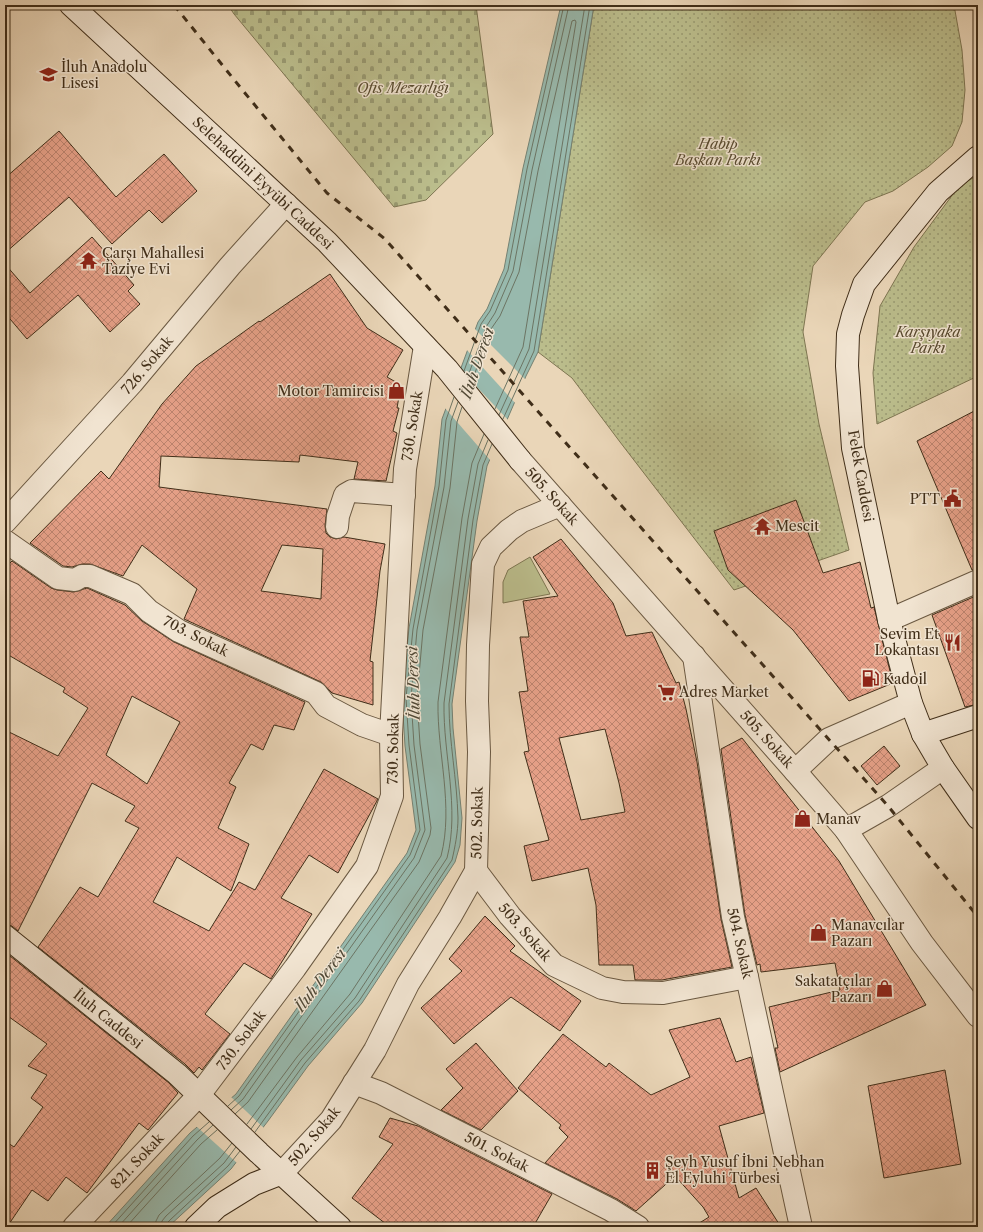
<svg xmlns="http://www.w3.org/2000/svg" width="983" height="1232" font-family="'Libre Caslon Text',serif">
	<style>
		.cemetery { fill: url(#cemetery-stones); stroke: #7e7652 }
		.park { fill: url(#park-dots); stroke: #7e7652 }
		.garden { fill: #bbbd8c; stroke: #7e7652 }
		.water { fill: #98b9ad; stroke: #758172 }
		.pier { fill: #ead6b8 }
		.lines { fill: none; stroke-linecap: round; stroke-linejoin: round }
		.shore { stroke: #6c7463; stroke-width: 1 }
		.building { fill: url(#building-cross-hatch); stroke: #402e19; fill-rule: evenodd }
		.street-casing { stroke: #6a5841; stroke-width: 24 }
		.secondary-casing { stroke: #402e19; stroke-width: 24 }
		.street { stroke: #f1e4d1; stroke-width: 22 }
		.secondary { stroke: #f1e4d1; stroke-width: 22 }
		.rail { stroke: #402e19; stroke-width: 3; stroke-dasharray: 7 7; stroke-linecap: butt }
		.labels { text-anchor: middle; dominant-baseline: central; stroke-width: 3; stroke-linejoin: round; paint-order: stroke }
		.poi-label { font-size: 14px; fill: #402e19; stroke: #f1e4d1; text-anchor: start }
		.park-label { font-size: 14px; font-style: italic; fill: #594b30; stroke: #f1e4d1 }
		.street-label { font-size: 14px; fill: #402e19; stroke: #f1e4d1 }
		.water-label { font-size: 15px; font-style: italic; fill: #524a37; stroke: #f1e4d1 }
	</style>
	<defs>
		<pattern id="cemetery-stones" width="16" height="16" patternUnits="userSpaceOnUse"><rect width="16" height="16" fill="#bbbd8c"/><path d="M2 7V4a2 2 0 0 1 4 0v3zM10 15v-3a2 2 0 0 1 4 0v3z" fill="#999a72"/></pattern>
		<pattern id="park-dots" width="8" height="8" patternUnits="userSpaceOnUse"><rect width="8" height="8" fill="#bbbd8c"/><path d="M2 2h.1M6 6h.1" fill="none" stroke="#999a72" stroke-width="1.8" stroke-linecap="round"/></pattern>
		<pattern id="building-cross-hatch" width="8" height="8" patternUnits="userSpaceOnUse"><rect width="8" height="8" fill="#e7a189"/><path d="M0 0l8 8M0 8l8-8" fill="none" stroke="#bd846f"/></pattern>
	</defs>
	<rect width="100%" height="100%" fill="#ead6b8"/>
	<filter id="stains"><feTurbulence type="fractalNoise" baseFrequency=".005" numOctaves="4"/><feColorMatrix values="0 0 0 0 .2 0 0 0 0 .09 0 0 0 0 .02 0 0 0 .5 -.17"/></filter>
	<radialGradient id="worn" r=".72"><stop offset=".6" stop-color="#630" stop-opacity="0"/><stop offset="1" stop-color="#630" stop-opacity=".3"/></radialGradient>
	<path class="cemetery" d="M228 5H476L493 134 426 200 394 207 234 14Z"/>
	<g class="park">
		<path d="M594 5H954L962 50 965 90 962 122 952 146 928 167 893 191 865 202 813 266 803 332 819 424 849 550 734 590 620 442 572 378 538 352Z"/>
		<path d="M978 175V376L877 424 873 373 880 306 914 247 959 186Z"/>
	</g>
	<path class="garden" d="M530 557 550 594 503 603V582L508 570Z"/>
	<path class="water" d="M561 5H594L538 352 526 376 487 466 477 521 452 704 453 728 462 818 460 845 455 862 362 1003 308 1066 268 1121 231 1169 168 1227H105L190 1133 236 1094 407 853 416 830 405 746 402 698 409 628 435 486 442 419 478 322 487 309 504 269 523 168Z"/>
	<g class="pier">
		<path d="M474 328 526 380 516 404 466 349Z"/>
		<path d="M459 368 509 421 491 461 444 407Z"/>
		<path d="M230 1096 265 1129 237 1163 196 1126Z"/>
	</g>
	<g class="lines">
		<g class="shore">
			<path d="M464 371 481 324 490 311 508 270 527 169 564 5"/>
			<path d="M468 376 486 327 495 313 513 271 532 170 569 5"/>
			<path d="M472 381 491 329 500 316 519 272 538 171 572 21 575 20 576 22 523 347 495 409"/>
			<path d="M499 415 529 349 585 5"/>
			<path d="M503 419 534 351 590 5"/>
			<path d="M228 1106 239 1096 410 855 420 830 409 745 406 698 413 629 439 486 446 420 454 397"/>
			<path d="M231 1110 243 1099 414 858 425 830 414 745 411 698 417 630 444 487 451 421 458 402"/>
			<path d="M235 1114 248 1102 419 862 430 835 431 828 420 744 417 698 423 630 450 488 457 422 462 407"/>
			<path d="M247 1124 297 1057 350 994 441 856C454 806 437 753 438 702L462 518 472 463 484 434"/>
			<path d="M251 1129 301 1060 355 998 447 858C460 808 443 755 444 703L468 519 478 464 488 440"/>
			<path d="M255 1132 305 1063 359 1001 452 860C455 847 458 832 458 818 457 779 449 742 449 704L473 520 483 465 492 444"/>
			<path d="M111 1227 193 1136 209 1122"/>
			<path d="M118 1227 197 1140 213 1125"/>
			<path d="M126 1227 201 1144 217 1130"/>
			<path d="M155 1227 156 1221 159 1215 220 1158 232 1143"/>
			<path d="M161 1227 162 1221 166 1216 224 1163 236 1147"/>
			<path d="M166 1227V1224L170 1220 228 1166 240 1151"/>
		</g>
	</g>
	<g class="building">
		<path d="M59 131 116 197 164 154 197 191 162 223 149 210 112 244 69 197 5 253V178Z"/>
		<path d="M92 237 134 285 128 291 140 304 110 332 78 295 27 339 5 313V264L30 293Z"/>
		<path d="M330 274 367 328 403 350 387 377 401 385 397 408H399L393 431 397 433 386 481 354 479 358 462 300 455 299 462 161 456 159 487 327 509 325 526 326 533 330 537 336 539 344 537 385 544 380 571 370 661 373 662V705L332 693 321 682 184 619 197 589 142 545 123 576 90 564H82L72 567 63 566 30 543 101 471 109 479 162 404 196 366 259 321 260 322ZM282 545 323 549 321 599 261 591Z"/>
		<path d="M978 409V569L972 570 917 441Z"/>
		<path d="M796 500 823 573 860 562 871 608 874 607 893 683 849 701 793 630 728 570 714 531Z"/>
		<path d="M561 539 613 603 626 636 652 632 676 683 679 682 686 709 697 762 721 919 732 967 662 980H635L633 965H599L596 905 588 868 532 881 524 846 549 840 524 752 529 751 519 692 528 691 520 637H529L523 601 558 596 533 557ZM605 729 619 783 625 812 581 820 559 738Z"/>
		<path d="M12 561 51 588 57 590 74 592 87 588 125 605 142 621 174 642 305 702 294 730 274 725 263 750 251 744 229 783 236 787 218 828 249 844 231 891 177 857 153 902 209 931 239 882 255 890 324 769 378 799 338 873 309 855 281 898 312 914 271 979 244 963 205 1014 230 1034 202 1070 199 1067 194 1073 185 1064 38 947 80 887 98 897 139 828 125 821 135 806 92 783 18 931 12 926 5 924V730L58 756 88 708 63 692 65 688 5 653V568ZM132 696 180 722 147 784 106 755Z"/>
		<path d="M978 595V704L965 707 932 615Z"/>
		<path d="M742 738 839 861 926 1005 780 1072 775 1048H778L769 1007 840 990 835 963 761 972 760 964 757 965 745 915 721 749Z"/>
		<path d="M884 746 900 766 877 785 861 766Z"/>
		<path d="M485 916 515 946 510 951 581 1001 560 1031 511 997 454 1044 421 1008 462 971 449 959Z"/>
		<path d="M5 952 169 1083 178 1093 148 1130 139 1123 87 1193 66 1177 48 1201 32 1190 7 1227H5V1141L14 1147 43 1107 31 1098 47 1075 28 1066 47 1044 5 1014Z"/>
		<path d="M720 1018 736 1062 751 1057 764 1113 719 1126 739 1198 756 1188 781 1227H693L709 1217 703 1207 675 1176 636 1211 617 1199 545 1163 568 1137 559 1128 561 1125 518 1088 563 1034 606 1067 609 1063 651 1095 690 1077 669 1030Z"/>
		<path d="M476 1043 518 1091 481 1130 441 1110 463 1088 446 1069Z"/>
		<path d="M945 1070 961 1164 884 1178 868 1086Z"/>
		<path d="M390 1118 418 1126 552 1194 533 1227H390L352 1198 393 1144 379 1137Z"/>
	</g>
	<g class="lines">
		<defs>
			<g id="street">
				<path d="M520 460 795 771 846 830 922 943 978 1016"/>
				<path d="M5 522 132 383 230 266 286 204"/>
				<path d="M337 527 338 516 345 495 352 491 404 495"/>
				<path d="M5 541 58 578 75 580 82 576H90L132 594 149 611 179 631 316 693 326 706 362 725 391 735"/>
				<path d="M889 620 978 581"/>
				<path d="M694 656 733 917 747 977 801 1227"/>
				<path d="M795 771 829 739 911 703"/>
				<path d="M846 830 888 806 943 768"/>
				<path d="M476 871 510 916 554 965 602 988 623 992 663 993 747 977"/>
				<path d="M354 1083 381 1093 611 1210 638 1227"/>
				<path d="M282 1173 331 1120 375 1050 408 984 450 917 476 871 479 752 477 701 478 645 483 564 491 547 509 530 522 521 560 505"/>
				<path d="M74 1227 199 1095 295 968 367 866 392 796 391 735 405 469 425 346"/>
			</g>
			<g id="secondary">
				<path d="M71 5 327 242 447 369 520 460"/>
				<path d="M978 157 938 192 864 284 853 315 848 334 847 366 853 448 889 620 911 703 923 734 943 768 978 818"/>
				<path d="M923 734 978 716"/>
				<path d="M5 936 177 1074 259 1153 340 1227"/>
				<path d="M196 1227 217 1207 254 1184 282 1173"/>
			</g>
		</defs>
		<use href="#street" class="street-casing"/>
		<use href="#secondary" class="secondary-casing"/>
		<use href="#street" class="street"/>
		<use href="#secondary" class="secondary"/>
		<path class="rail" d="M174 5 240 87 327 193 385 239 888 806 978 917"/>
	</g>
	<defs>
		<symbol id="school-bare" viewBox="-9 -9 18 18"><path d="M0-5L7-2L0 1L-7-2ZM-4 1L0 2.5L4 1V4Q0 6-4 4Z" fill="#8f2418" stroke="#f1e4d1" stroke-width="2.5" paint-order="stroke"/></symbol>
		<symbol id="temple-bare" viewBox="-9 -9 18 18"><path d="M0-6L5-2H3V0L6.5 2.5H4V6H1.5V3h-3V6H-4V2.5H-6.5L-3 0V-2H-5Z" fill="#8f2418" stroke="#f1e4d1" stroke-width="2.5" paint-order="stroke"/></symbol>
		<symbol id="shop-bare" viewBox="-9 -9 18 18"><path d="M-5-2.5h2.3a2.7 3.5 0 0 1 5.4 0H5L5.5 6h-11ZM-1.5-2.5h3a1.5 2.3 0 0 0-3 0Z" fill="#8f2418" stroke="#f1e4d1" stroke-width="2.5" paint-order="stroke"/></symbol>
		<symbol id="civic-bare" viewBox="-9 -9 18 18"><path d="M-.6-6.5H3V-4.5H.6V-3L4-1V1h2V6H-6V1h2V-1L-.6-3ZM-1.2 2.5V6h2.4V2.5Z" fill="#8f2418" stroke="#f1e4d1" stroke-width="2.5" paint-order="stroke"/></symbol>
		<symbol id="restaurant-bare" viewBox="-9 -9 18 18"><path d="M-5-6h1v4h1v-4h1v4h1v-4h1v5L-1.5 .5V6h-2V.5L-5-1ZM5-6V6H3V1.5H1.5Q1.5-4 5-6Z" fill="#8f2418" stroke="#f1e4d1" stroke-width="2.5" paint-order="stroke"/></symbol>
		<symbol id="fuel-bare" viewBox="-9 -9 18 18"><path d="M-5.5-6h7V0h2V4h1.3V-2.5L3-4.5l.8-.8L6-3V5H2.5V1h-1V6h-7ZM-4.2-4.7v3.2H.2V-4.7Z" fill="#8f2418" stroke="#f1e4d1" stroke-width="2.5" paint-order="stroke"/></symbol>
		<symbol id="supermarket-bare" viewBox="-9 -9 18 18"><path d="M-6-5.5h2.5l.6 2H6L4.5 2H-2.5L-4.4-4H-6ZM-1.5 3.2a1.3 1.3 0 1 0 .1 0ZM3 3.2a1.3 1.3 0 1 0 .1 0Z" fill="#8f2418" stroke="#f1e4d1" stroke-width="2.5" paint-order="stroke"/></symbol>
		<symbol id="building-bare" viewBox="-9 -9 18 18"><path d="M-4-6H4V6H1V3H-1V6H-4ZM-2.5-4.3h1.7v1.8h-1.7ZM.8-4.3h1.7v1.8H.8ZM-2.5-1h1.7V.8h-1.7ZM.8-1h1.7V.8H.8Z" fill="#8f2418" stroke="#f1e4d1" stroke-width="2.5" paint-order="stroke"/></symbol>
	</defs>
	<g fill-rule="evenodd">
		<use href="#school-bare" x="36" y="62" width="25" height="25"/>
		<use href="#temple-bare" x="76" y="248" width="25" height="25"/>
		<use href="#shop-bare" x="384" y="378" width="25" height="25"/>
		<use href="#civic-bare" x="940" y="486" width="25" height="25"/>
		<use href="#temple-bare" x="750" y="514" width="25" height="25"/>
		<use href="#restaurant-bare" x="940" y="630" width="25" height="25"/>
		<use href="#fuel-bare" x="858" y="666" width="25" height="25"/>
		<use href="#supermarket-bare" x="654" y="680" width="25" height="25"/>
		<use href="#shop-bare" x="790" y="806" width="25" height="25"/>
		<use href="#shop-bare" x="806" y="920" width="25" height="25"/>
		<use href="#shop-bare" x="872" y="976" width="25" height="25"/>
		<use href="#building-bare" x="640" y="1158" width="25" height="25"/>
	</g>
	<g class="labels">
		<g class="poi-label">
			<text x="61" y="67">İluh Anadolu<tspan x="61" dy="16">Lisesi</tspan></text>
			<text x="102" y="253">Çarşı Mahallesi<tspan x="102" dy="16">Taziye Evi</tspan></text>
			<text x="384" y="391" text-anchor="end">Motor Tamircisi</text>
			<text x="940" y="499" text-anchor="end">PTT</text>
			<text x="775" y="526">Mescit</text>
			<text x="939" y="634" text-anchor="end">Sevim Et<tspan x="939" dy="16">Lokantası</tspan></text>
			<text x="883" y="679">Kadoil</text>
			<text x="679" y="692">Adres Market</text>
			<text x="816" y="819">Manav</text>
			<text x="831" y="925">Manavcılar<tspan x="831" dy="16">Pazarı</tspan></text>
			<text x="872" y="981" text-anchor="end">Sakatatçılar<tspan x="872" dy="16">Pazarı</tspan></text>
			<text x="665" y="1162">Şeyh Yusuf İbni Nebhan<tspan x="665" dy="16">El Eyluhi Türbesi</tspan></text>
		</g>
		<g class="park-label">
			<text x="403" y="88">Ofis Mezarlığı</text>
			<text x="718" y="144">Habip<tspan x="718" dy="16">Başkan Parkı</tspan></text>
			<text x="928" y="332">Karşıyaka<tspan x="928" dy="16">Parkı</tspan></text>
		</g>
		<g class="street-label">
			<text transform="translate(263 183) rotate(43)">Selehaddini Eyyübi Caddesi</text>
			<text transform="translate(147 365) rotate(-50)">726. Sokak</text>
			<text transform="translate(412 426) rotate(-81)">730. Sokak</text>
			<text transform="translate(861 476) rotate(80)">Felek Caddesi</text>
			<text transform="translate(552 496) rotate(48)">505. Sokak</text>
			<text transform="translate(196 636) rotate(27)">703. Sokak</text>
			<text transform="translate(767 739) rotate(48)">505. Sokak</text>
			<text transform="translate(393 749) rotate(-89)">730. Sokak</text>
			<text transform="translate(477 823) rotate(-89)">502. Sokak</text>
			<text transform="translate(525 932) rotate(49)">503. Sokak</text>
			<text transform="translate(740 943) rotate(77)">504. Sokak</text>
			<text transform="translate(108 1019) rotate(39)">İluh Caddesi</text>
			<text transform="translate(241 1040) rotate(-53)">730. Sokak</text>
			<text transform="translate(314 1136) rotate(-50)">502. Sokak</text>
			<text transform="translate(497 1152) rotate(27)">501. Sokak</text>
			<text transform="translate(137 1161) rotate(-47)">821. Sokak</text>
		</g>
		<g class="water-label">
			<text transform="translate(477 363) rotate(-71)">İluh Deresi</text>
			<text transform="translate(413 683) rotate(-92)">İluh Deresi</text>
			<text transform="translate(320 980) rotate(-53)">İluh Deresi</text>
		</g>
	</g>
	<rect width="983" height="1232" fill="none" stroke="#ead6b8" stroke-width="20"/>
	<rect x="6" y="6" width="971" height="1220" fill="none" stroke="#402e19" stroke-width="2"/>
	<rect x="10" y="10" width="963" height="1212" fill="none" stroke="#402e19"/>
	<rect width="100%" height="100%" filter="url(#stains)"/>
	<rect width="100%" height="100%" fill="url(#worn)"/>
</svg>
